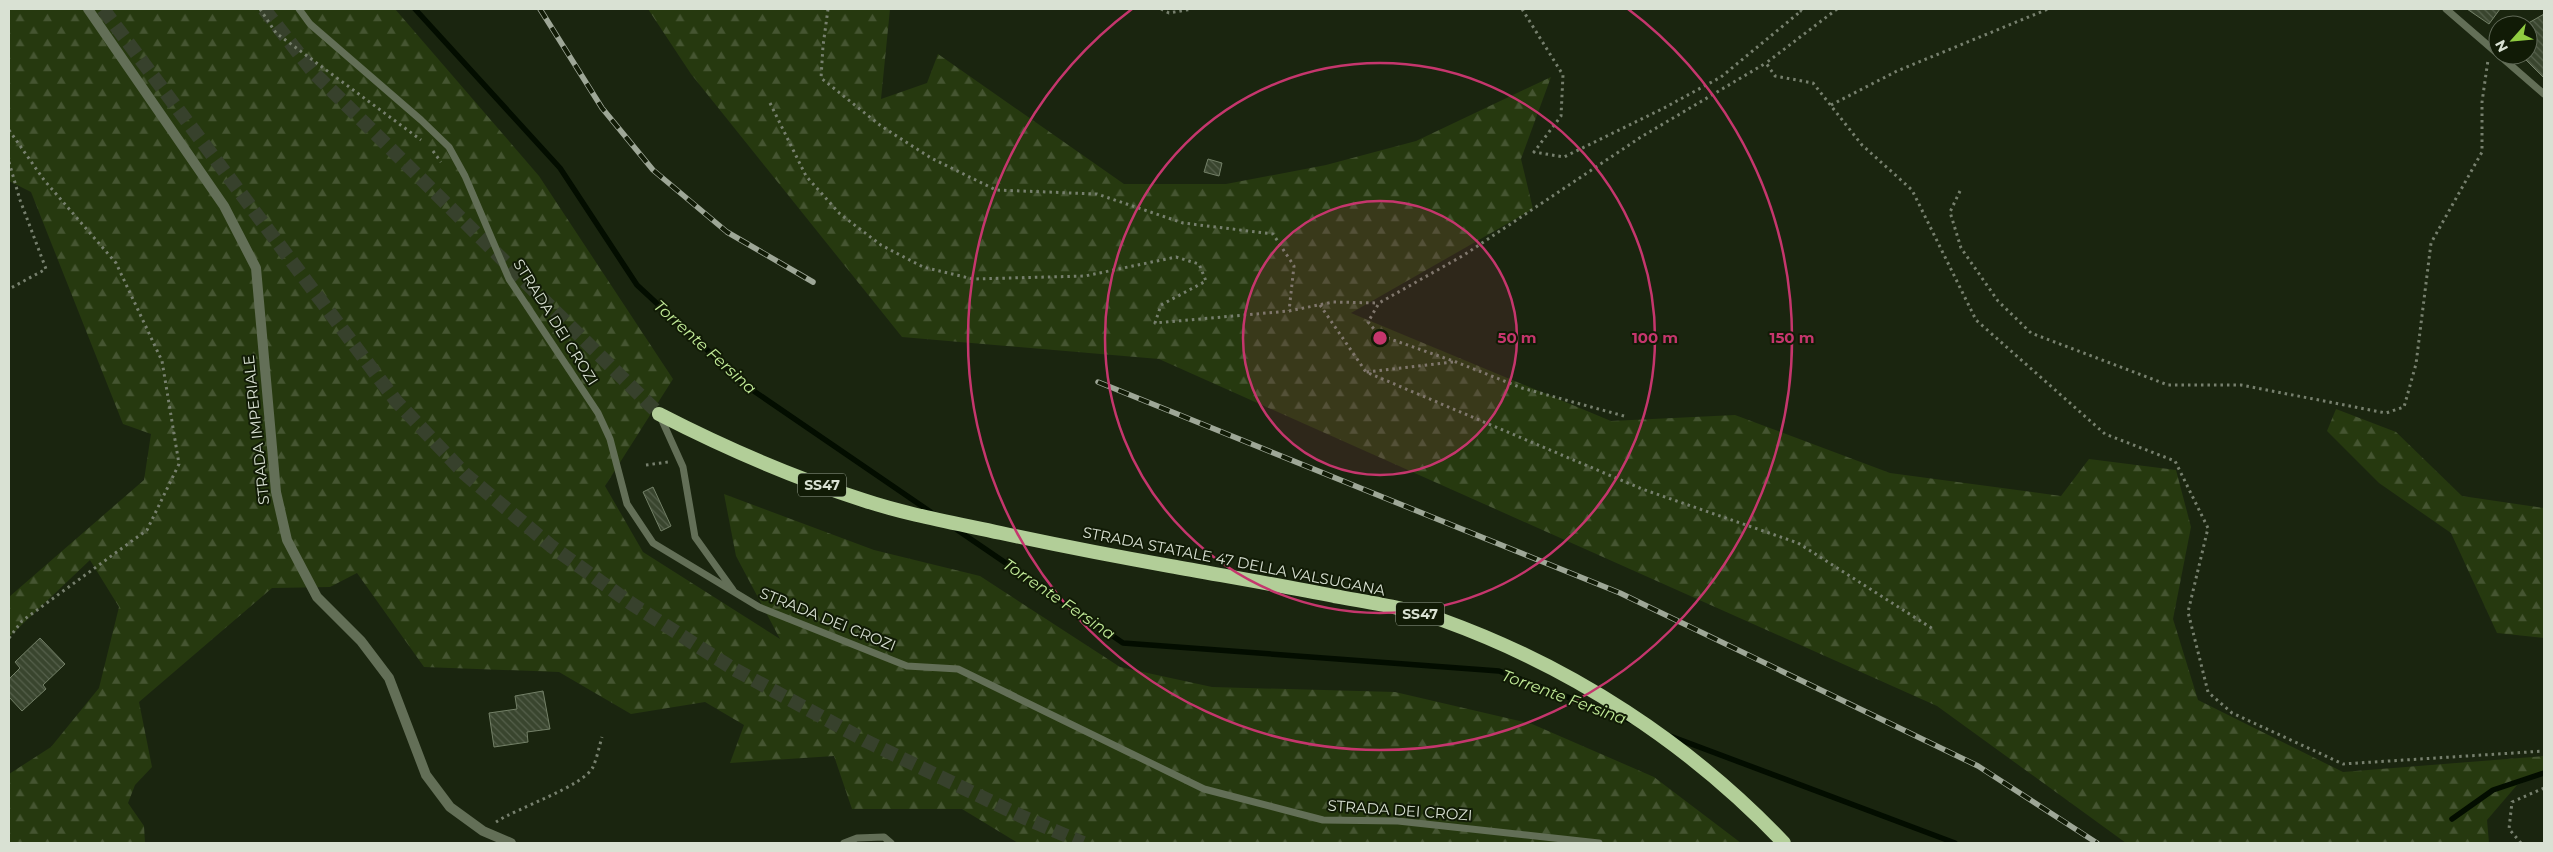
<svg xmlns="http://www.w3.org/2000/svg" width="2553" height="852" font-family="Montserrat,sans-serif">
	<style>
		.forest { fill: url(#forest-firs) }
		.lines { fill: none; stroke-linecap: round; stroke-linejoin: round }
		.stream { stroke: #030d00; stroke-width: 5.5 }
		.building { fill: url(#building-back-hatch); stroke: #738067 }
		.trunk-tunnel { stroke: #37412c; stroke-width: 14; stroke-dasharray: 14 7; stroke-linecap: butt }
		.path { stroke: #77806e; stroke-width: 3; stroke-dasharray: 2.5 4; stroke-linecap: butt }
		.service { stroke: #636f57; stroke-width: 7 }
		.tertiary { stroke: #636f57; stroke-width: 10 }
		.trunk { stroke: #b2ce98; stroke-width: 14 }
		.rail-casing { stroke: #9ea797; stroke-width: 5.5 }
		.rail { stroke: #111b06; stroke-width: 4; stroke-dasharray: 11; stroke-linecap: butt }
		.ring { fill: none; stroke: #c5366d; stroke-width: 2.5 }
		.labels { text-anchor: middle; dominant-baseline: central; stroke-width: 4; stroke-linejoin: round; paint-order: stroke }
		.shield { fill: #111b06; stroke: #9da696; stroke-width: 1 }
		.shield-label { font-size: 14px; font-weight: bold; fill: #d9e1d3 }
		.street-label { font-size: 15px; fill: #d9e1d3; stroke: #111b06 }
		.water-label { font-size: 16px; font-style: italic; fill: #c2eb98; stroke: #111b06 }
		.centre { fill: #c5366d; stroke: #111b06; stroke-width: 2.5 }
		.ring-label { font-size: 15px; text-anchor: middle; font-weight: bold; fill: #c5366d; stroke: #111b06; stroke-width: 4; stroke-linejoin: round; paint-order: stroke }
	</style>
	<defs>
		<pattern id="forest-firs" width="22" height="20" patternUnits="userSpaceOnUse" patternTransform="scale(1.25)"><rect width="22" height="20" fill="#26390f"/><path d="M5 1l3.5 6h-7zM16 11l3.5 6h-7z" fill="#455531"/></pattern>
		<pattern id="building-back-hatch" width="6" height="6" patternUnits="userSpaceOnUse" patternTransform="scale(1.25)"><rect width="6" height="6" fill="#39452e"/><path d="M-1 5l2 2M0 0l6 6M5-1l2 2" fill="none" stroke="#55604b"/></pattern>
	</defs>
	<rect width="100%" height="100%" fill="#1a250f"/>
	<g class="forest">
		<path d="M9 9H395L539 176 673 379 605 486 643 552 780 639 736 556 724 494 874 550 980 576 1120 667 1212 687 1395 692 1532 724 1654 777 1741 843H1018L962 809H852L834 756 730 763 744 725 705 702 631 714 559 672 424 667 357 573 330 587 272 588 139 702 152 767 135 785 128 803 144 826 145 843H9V774L51 747 99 688 119 607 90 560 9 637V597L144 480 151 434 123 424 31 192 9 181Z"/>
		<path d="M648 9H890L881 99 927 83 938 54 1124 184H1226L1326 165 1416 141 1551 77 1521 159 1533 209 1351 313 1611 421 1735 415 1890 473 2061 496 2089 459 2176 470 2191 527 2173 619 2198 700 2343 772 2544 756V774L2517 785 2487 820 2489 843H2126L1937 706 1159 359 902 337 691 74Z"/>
		<path d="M2336 409 2396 432 2462 496 2544 508V638L2497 633 2451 533 2379 483 2327 431Z"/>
	</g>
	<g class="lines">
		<g class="stream">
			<path d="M415 9 560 168 637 285 745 385 935 515"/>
			<path d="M953 527 1123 643 1499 671 1631 721"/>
			<path d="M1670 736 1955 843"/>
			<path d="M2452 819 2493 790 2544 773"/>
		</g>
	</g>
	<g class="building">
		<path d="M2467 9H2500L2489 24Z"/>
		<path d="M2544 14V78L2521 55H2528V25H2525Z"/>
		<path d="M1208 159 1222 163 1219 176 1204 172Z"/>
		<path d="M653 487 671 526 661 531 643 492Z"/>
		<path d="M40 638 65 664 43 685 46 689 22 711 9 697V679L20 668 15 662Z"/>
		<path d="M543 691 550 729 527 732 528 742 494 747 489 713 517 709 515 696Z"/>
	</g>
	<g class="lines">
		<g class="trunk-tunnel">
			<path d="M103 9 396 401 465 474 551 546 629 602 732 668 866 741 1023 817 1083 843"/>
			<path d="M264 9 314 73 659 414"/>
		</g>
		<g class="path">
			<path d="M260 9 276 33 421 140"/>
			<path d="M828 9 823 46 821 78 881 126 931 158 996 190 1097 194 1183 223 1273 234 1294 266 1289 311"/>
			<path d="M1161 9 1169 13 1192 9"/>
			<path d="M1522 9 1563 75 1561 116 1534 152 1564 157 1664 108 1721 77 1801 11"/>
			<path d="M1801 9V11L1805 9"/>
			<path d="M1837 9 1766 63 1775 76 1813 83 1862 145 1912 190 1976 320 2105 434 2175 461 2208 528 2188 612 2208 692 2232 713 2343 764 2544 751"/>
			<path d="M770 103 806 176 840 214 881 245 923 267 973 279 1085 276 1176 257 1199 264 1206 281 1161 305 1155 323 1289 311 1333 302 1379 303"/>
			<path d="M1831 105 1897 71 2048 9"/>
			<path d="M9 130 44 180 116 263 162 361 179 464 147 530 22 621 9 638"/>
			<path d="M433 151 441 162"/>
			<path d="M9 162 20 200 46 269 9 289"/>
			<path d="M1960 191 1950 212 1961 248 1998 301 2031 333 2168 385H2241L2386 413 2404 407 2416 364 2431 243 2482 152V102L2488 60"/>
			<path d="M1320 305 1366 372"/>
			<path d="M1453 362 1366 372 1642 489 1798 543 1933 629"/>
			<path d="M1624 416 1522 388 1456 362 1379 335 1368 322 1379 303 1464 255 1641 137 1766 63"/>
			<path d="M646 465 668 462"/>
			<path d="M496 822C517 808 584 786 593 767 597 758 599 747 602 737"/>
			<path d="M2521 843 2509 829 2512 802 2544 788"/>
		</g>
		<g class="service">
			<path d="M299 9 310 24 421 120 449 147 465 176 509 279 598 413 610 439 627 504 653 543 759 607 907 666 958 669 1204 789 1323 820 1398 821 1599 843"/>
			<path d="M2446 9 2498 54"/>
			<path d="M2499 55 2544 94"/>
			<path d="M660 416 683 467 695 537 733 590"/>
			<path d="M844 843 857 838 884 837 891 843"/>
		</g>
		<path class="tertiary" d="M88 9 224 206 256 268 276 492 287 540 317 597 361 641 389 678 426 775 450 807 483 831 511 843"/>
		<path class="trunk" d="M659 414C725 448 792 477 863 500 908 515 955 523 1001 533 1057 545 1113 556 1170 566 1225 576 1279 585 1334 596 1369 602 1407 608 1442 620 1572 667 1689 743 1784 843"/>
		<defs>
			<g id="rail">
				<path d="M540 9 602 108 653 170 727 232 813 282"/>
				<path d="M1098 382 1620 593 1978 766 2097 843"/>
			</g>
		</defs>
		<use href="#rail" class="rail-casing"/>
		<use href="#rail" class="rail"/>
	</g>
	<circle cx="1380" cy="338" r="137" fill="#c5366d" fill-opacity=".12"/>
	<g class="ring">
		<circle cx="1380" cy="338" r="137"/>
		<circle cx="1380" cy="338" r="275"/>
		<path d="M1628 9A412 412 0 1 1 1132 9"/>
	</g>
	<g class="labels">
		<g class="shield">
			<rect x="798" y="473.5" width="48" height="23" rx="4"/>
			<rect x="1396" y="602.5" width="48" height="23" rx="4"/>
		</g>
		<g class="shield-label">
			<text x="822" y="485">SS47</text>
			<text x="1420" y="614">SS47</text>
		</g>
		<g class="street-label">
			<text transform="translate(556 322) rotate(58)">STRADA DEI CROZI</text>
			<text transform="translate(256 430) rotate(-96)">STRADA IMPERIALE</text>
			<text transform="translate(1234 561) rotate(11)">STRADA STATALE 47 DELLA VALSUGANA</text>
			<text transform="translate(828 619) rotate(22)">STRADA DEI CROZI</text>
			<text transform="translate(1400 810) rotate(4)">STRADA DEI CROZI</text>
		</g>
		<g class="water-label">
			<text transform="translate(705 347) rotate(42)">Torrente Fersina</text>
			<text transform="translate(1059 599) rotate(34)">Torrente Fersina</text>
			<text transform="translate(1564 697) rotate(20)">Torrente Fersina</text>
		</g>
	</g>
	<circle cx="1380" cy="338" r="8" class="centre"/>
	<g class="ring-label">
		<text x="1517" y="343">50 m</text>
		<text x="1655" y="343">100 m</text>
		<text x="1792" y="343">150 m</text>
	</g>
	<rect width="2553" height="852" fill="none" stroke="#d9e1d3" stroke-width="20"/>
	<g transform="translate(2513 40) rotate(243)"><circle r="24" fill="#111b06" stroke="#616a58"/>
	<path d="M0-4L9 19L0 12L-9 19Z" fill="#90cd41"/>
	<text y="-8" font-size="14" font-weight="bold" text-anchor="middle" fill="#d9e1d3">N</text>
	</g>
</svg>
